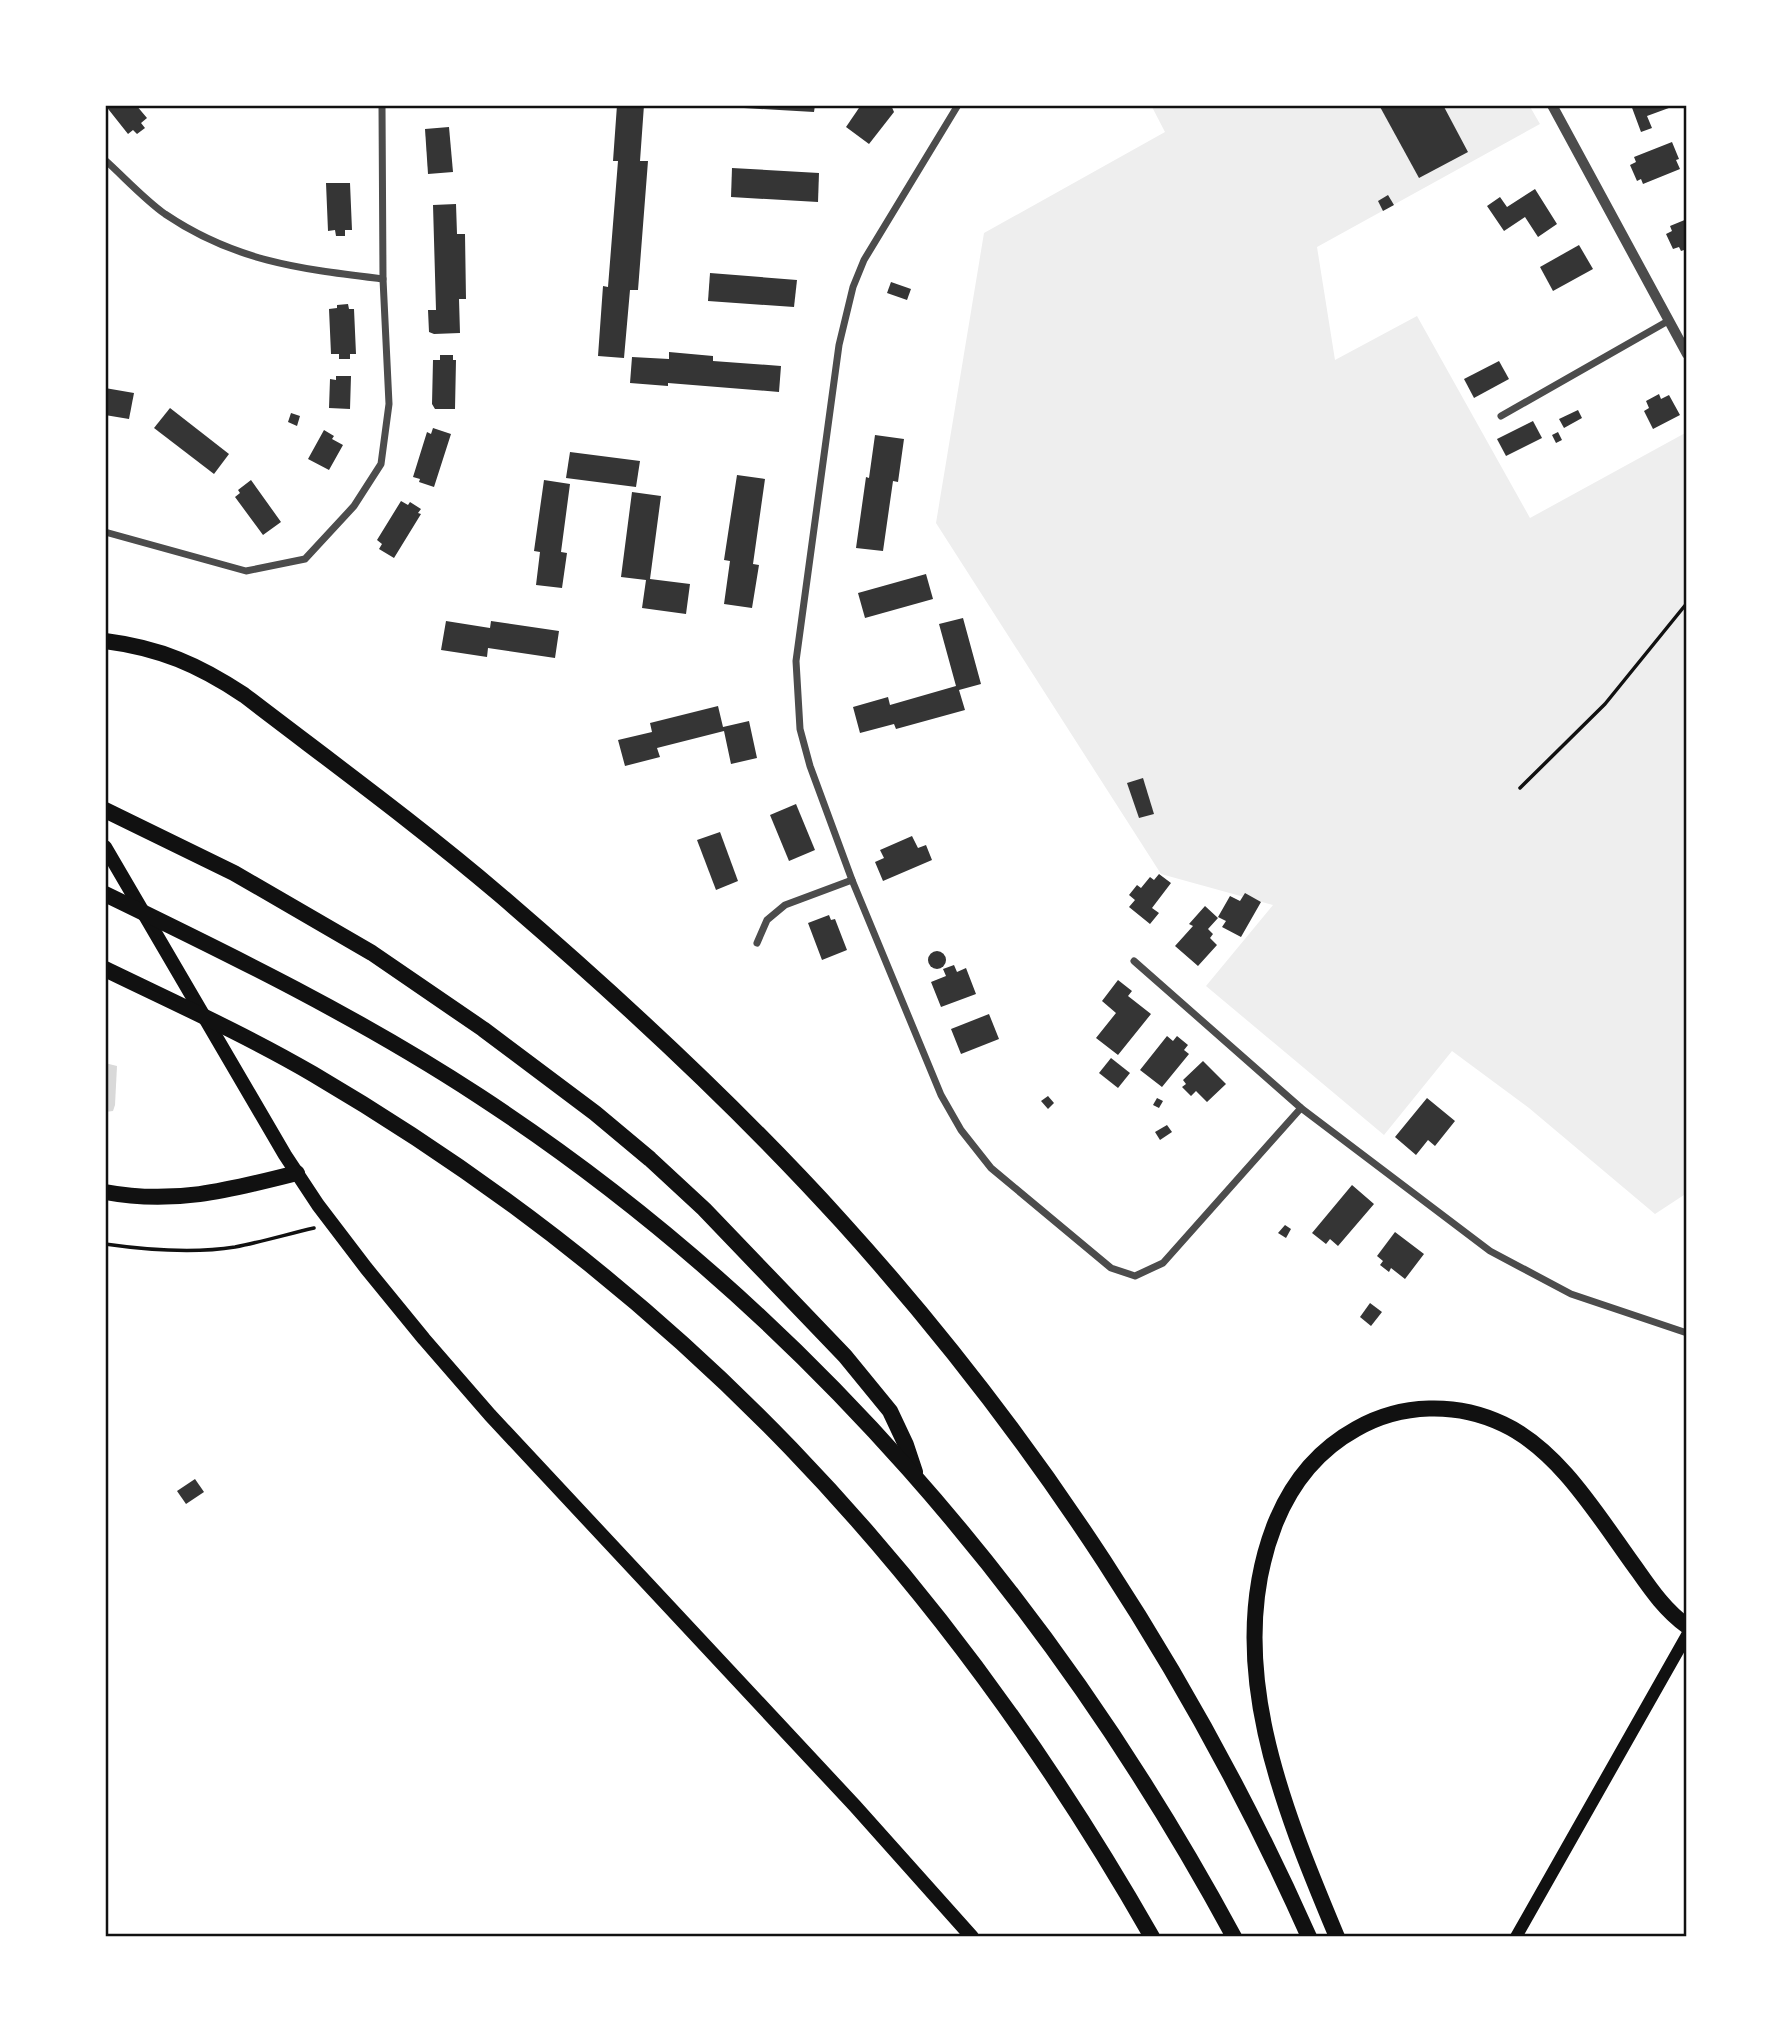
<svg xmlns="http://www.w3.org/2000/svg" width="1792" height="2042" font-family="Spectral,serif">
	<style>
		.green { fill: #eee }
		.water { fill: #d9d9d9 }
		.building { fill: #353535 }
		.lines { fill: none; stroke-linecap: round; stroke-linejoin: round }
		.path { stroke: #111; stroke-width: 3.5 }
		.minor { stroke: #4c4c4c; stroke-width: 7 }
		.tertiary { stroke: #4c4c4c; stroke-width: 10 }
		.secondary { stroke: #111; stroke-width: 12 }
		.primary { stroke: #111; stroke-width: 14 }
		.motorway { stroke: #111; stroke-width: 16 }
		.neatline { fill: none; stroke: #111; stroke-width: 2.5 }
	</style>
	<rect width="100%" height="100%" fill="#fff"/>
	<path class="green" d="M1151 105H1529L1540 124 1317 247 1335 360 1417 316 1530 518 1687 432V1193L1655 1214 1529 1108 1452 1051 1384 1135 1206 986 1273 905 1161 874 936 523 984 233 1165 132Z"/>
	<path class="water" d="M105 1063 117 1066 115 1105 113 1111 105 1112Z"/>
	<g class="building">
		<path d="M105 105H136L147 118 141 123 145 128 137 134 133 130 128 134Z"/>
		<path d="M617 105H644L640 161H648L638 290H630L624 358 598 356 603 286 608 287 618 161H613Z"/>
		<path d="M744 105H815L814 112 744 108Z"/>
		<path d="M861 105H891L894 112 869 144 846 127Z"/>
		<path d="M1379 105H1443L1468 152 1419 178Z"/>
		<path d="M1631 105H1677L1647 116 1652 128 1641 132Z"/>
		<path d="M449 127 453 172 428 174 425 129Z"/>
		<path d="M1672 142 1679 159 1676 160 1680 169 1643 184 1641 179 1637 181 1630 165 1636 162 1634 157Z"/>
		<path d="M732 168 819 173 818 202 731 197Z"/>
		<path d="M326 183H350L352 230H345V236H336L335 230 328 231Z"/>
		<path d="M1535 189 1557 224 1538 237 1525 217 1504 231 1487 206 1500 197 1507 207Z"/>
		<path d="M1388 195 1394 205 1383 211 1378 201Z"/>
		<path d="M456 204 457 234H465L466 299H459L460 333 434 334 429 332 428 310H436L433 205Z"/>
		<path d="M1687 219V249L1681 251 1679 247 1673 249 1666 234 1672 231 1670 226Z"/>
		<path d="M1579 245 1593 269 1553 291 1540 267Z"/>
		<path d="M710 273 797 280 794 307 708 301Z"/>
		<path d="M891 282 911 289 907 300 887 293Z"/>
		<path d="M348 304 349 309H354L356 354H350V359H339V354H331L329 309 337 308V305Z"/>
		<path d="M669 352 713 356V361L781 366 779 392 668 383V386L630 383 632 357 669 359Z"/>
		<path d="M440 355H453V360H456L455 409H435L432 404 433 360H440Z"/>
		<path d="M1499 361 1509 379 1474 398 1464 379Z"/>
		<path d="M336 376H351L350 409 329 408 330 379 336 380Z"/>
		<path d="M105 388 134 393 129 419 105 415Z"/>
		<path d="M1659 394 1661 399 1669 395 1680 415 1653 429 1644 411 1649 408 1646 401Z"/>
		<path d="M170 408 229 454 214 474 154 428Z"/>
		<path d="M1578 410 1582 418 1564 428 1559 419Z"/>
		<path d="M291 413 300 416 297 426 288 422Z"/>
		<path d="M1533 421 1542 438 1506 456 1497 439Z"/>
		<path d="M433 428 451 434 434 487 419 482 420 479 413 477 427 432 431 434Z"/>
		<path d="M324 430 334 436 332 439 343 445 329 470 308 459Z"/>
		<path d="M1558 432 1562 440 1556 443 1552 435Z"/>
		<path d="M875 435 904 439 898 482 893 481 883 551 856 548 866 477 869 478Z"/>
		<path d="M570 452 640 461 636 487 566 478Z"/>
		<path d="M737 475 765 479 753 564 759 565 752 608 724 604 730 561 724 560Z"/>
		<path d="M251 480 281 522 263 535 235 497 240 493 238 490Z"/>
		<path d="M544 480 570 484 561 552 567 553 562 588 536 585 540 552 534 551Z"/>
		<path d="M632 492 661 496 650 579 690 584 686 614 642 608 646 580 621 577Z"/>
		<path d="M401 501 408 505 410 502 421 509 418 513 421 514 394 558 379 549 382 544 377 540Z"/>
		<path d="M926 574 933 599 865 618 858 593Z"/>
		<path d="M963 618 981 684 959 690 965 710 896 729 894 724 860 733 853 707 888 697 890 705 956 686 939 624Z"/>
		<path d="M446 621 490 628 491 621 559 631 555 658 488 648 487 657 441 650Z"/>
		<path d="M718 706 723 727 749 721 757 758 731 764 724 731 657 748 660 757 625 766 618 740 652 732 650 723Z"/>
		<path d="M1143 778 1154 814 1139 818 1127 783Z"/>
		<path d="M796 804 815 850 789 861 770 815Z"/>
		<path d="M720 832 738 881 716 890 697 840Z"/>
		<path d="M912 836 918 848 926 845 932 860 883 881 875 862 884 858 880 850Z"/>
		<path d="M1159 874 1171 883 1152 908 1159 913 1150 924 1129 907 1135 900 1129 895 1137 885 1141 888 1150 877 1154 880Z"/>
		<path d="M1245 893 1261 902 1241 937 1222 927 1226 921 1218 917 1230 896 1240 901Z"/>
		<path d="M1205 906 1218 918 1208 929 1213 934 1210 938 1217 945 1198 966 1175 946 1193 926 1189 924Z"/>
		<path d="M829 915 831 920 835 919 847 950 822 960 808 923Z"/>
		<circle cx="937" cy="960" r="9"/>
		<path d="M954 965 957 972 966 968 976 994 941 1007 931 982 946 976 943 969Z"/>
		<path d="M1118 980 1132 991 1128 996 1151 1014 1118 1055 1096 1038 1116 1013 1102 1001Z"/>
		<path d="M989 1014 999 1039 961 1054 951 1029Z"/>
		<path d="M1167 1036 1173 1041 1177 1036 1188 1045 1184 1050 1189 1054 1162 1087 1140 1070Z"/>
		<path d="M1111 1058 1130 1073 1118 1088 1099 1073Z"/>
		<path d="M1203 1061 1226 1084 1207 1102 1196 1091 1191 1096 1182 1087 1186 1084 1183 1080Z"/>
		<path d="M1048 1096 1054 1103 1048 1109 1041 1101Z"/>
		<path d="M1157 1098 1163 1101 1159 1108 1153 1105Z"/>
		<path d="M1427 1098 1455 1121 1435 1146 1428 1140 1416 1155 1395 1137Z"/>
		<path d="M1167 1125 1172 1132 1160 1140 1155 1132Z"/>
		<path d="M1352 1185 1374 1204 1338 1246 1330 1239 1326 1244 1312 1233Z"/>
		<path d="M1285 1225 1291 1229 1286 1238 1278 1233Z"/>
		<path d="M1395 1232 1424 1254 1405 1279 1391 1268 1389 1272 1380 1265 1383 1261 1377 1256Z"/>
		<path d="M1370 1303 1382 1312 1371 1326 1360 1317Z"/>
		<path d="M195 1479 204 1492 186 1504 177 1491Z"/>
	</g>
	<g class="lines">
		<g class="path">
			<path d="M1520 788 1605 704 1687 603"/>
			<path d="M105 1244C147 1250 192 1254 235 1247 261 1242 288 1234 314 1228"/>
		</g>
		<g class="minor">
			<path d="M958 105 864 260 853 287 839 345 796 661 800 729 810 766 852 880 941 1095 961 1130 991 1168 1111 1268 1135 1276 1163 1263 1301 1108"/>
			<path d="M105 160C125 178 144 199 165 214 236 262 301 269 383 279"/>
			<path d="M1501 416 1668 321"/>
			<path d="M105 532 246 571 305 559 354 506 381 464 389 404 383 279 382 105"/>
			<path d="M757 943 767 920 785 905 852 880"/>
			<path d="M1134 961 1301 1108 1490 1251 1571 1294 1687 1333"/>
		</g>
		<path class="tertiary" d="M1552 105 1687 354"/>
		<path class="secondary" d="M1516 1937 1687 1635"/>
		<path class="primary" d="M105 847 285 1155 318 1205 366 1268 424 1339 490 1415 855 1806 972 1937"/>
		<g class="motorway">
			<path d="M105 641C160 648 199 665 244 695 330 761 418 825 500 895 620 998 736 1105 842 1222 1034 1434 1193 1676 1309 1937"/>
			<path d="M105 810 234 873 372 953 483 1029 595 1113 650 1159 704 1209 845 1356 890 1411 906 1445 915 1472"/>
			<path d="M105 894C233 956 360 1018 479 1096 799 1305 1053 1602 1234 1937"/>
			<path d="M105 969C175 1003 246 1035 313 1074 677 1287 944 1572 1152 1937"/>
			<path d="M105 1192C174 1205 230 1190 297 1173"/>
			<path d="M1337 1937C1284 1810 1221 1661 1275 1524 1291 1484 1318 1450 1356 1429 1401 1403 1457 1402 1503 1424 1561 1451 1601 1521 1638 1571 1652 1591 1666 1611 1687 1626"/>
		</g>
	</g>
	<rect width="1792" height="2042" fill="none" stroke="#ffffff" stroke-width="214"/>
	<rect x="107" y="107" width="1578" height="1828" class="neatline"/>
</svg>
